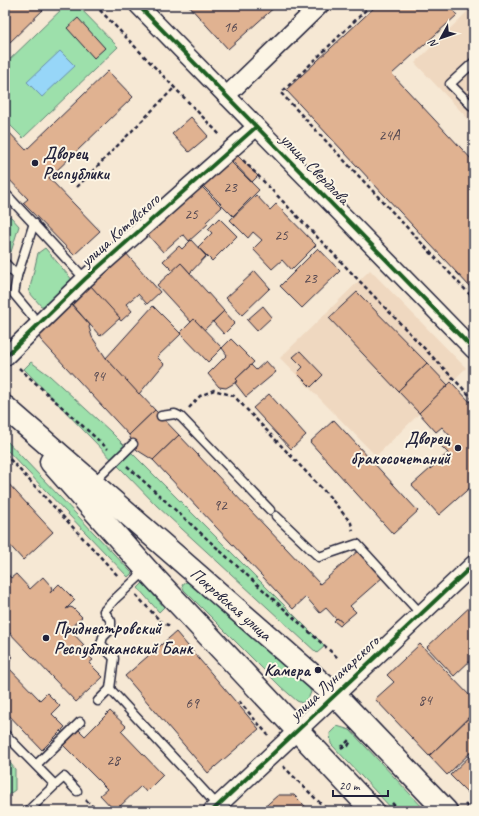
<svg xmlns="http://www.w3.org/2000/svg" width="479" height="816" font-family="Caveat,sans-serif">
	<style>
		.built { fill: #efd8c0 }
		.green { fill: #9de0ab; stroke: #608173 }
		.water { fill: #97d6f8; stroke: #688eac }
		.building { fill: #e0b291; stroke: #22223b }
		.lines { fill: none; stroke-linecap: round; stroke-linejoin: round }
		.service-casing { stroke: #22223b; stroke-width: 11 }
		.minor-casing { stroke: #22223b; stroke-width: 20 }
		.secondary-casing { stroke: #22223b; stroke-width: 25 }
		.path { stroke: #22223b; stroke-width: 2.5; stroke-dasharray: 4 3; stroke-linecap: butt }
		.service { stroke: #fcf5e5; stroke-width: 8 }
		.minor { stroke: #fcf5e5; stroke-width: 17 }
		.secondary { stroke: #fcf5e5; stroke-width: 22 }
		.cycleway-casing { stroke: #fcf5e5; stroke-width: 6 }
		.cycleway { stroke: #1b5e20; stroke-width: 4 }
		.poi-dot { fill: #22223b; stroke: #fcf5e5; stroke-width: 1.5 }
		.labels { text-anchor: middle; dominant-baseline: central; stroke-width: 4; stroke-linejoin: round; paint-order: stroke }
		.number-label { font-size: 15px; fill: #524650 }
		.poi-label { font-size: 17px; font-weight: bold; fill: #22223b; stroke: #fcf5e5; text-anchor: start }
		.street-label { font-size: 17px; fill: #22223b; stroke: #fcf5e5 }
	</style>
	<rect width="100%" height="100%" fill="#f6e8d4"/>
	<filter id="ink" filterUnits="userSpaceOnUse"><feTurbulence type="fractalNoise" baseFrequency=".025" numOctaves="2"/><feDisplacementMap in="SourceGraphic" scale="8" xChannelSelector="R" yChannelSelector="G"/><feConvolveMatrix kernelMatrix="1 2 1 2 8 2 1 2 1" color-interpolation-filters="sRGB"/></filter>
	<g filter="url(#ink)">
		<g class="built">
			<path d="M474 5V125L415 63Z"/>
			<path d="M370 270 466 368 376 456 280 358Z"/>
		</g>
		<g class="green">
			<path d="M66 5H77L118 47 23 138 5 120V64Z"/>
			<path d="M5 216 11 217 19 226 11 252 5 245Z"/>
			<path d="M45 248 74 282 49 306H41L29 292 38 253Z"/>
			<path d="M31 362 50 376 110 431 325 646 317 653 157 506 24 369Z"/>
			<path d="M5 439 132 573 128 577 5 448Z"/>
			<path d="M186 582 192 584 308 686 311 692 309 697 302 703 297 701 281 687 184 590 182 585Z"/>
			<path d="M143 583 164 607 159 612 138 588Z"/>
			<path d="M337 726 350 730 426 811H394L331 744 330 733Z"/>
			<path d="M5 757 15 769V790L5 797Z"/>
		</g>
		<path class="water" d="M60 51 75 66 42 97 27 82Z"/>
		<g class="building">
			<path d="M5 5H48L5 47Z"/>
			<path d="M188 5H277L228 49Z"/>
			<path d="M377 5H448L457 15 392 74 474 162V286L471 288 286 90Z"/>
			<path d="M78 18 105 48 94 58 67 28Z"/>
			<path d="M108 71 133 97 49 178 100 231 74 255 23 203 28 199 5 175V128L26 150Z"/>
			<path d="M474 89V100L468 95Z"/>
			<path d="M191 117 208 136 189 152 172 134Z"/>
			<path d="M236 154 258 176 252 182 230 159Z"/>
			<path d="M227 158 259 190 233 216 201 184Z"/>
			<path d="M200 185 222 207 206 222 208 224 189 241 184 235 181 236 163 252 147 234Z"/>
			<path d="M256 195 270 210 276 204 316 245 291 270 282 260 272 269 253 249 262 240 253 232 248 238 230 220Z"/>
			<path d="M219 218 237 236 212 261 198 247 212 233 208 229Z"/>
			<path d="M191 240 206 256 190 273 181 263 173 271 163 261 179 246 182 249Z"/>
			<path d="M318 248 340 271 302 308 280 286Z"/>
			<path d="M125 252 160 292 147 304 138 294 126 304 132 311 121 321 89 284Z"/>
			<path d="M181 263 224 311 204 330 194 319 191 322 157 285Z"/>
			<path d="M255 271 270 288 242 315 226 298Z"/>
			<path d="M89 284 120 318 100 336 69 301Z"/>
			<path d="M357 292 427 363 398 391 329 318Z"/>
			<path d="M71 304 90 325 89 327 92 337 106 358 155 410 129 435 40 339 39 333Z"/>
			<path d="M153 306 181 334 157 357 164 364 139 394 106 358Z"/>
			<path d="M263 306 272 317 257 331 247 320Z"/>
			<path d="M224 311 235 323 224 334 213 322Z"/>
			<path d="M194 319 222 348 208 362 180 333Z"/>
			<path d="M231 339 254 362 236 379 238 381 226 388 219 387 208 374 227 355 222 348Z"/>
			<path d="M300 351 323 375 311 387 297 373 303 367 293 357Z"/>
			<path d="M266 361 276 372 246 397 235 383 238 381 236 379 251 365 256 370Z"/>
			<path d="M427 363 448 385 419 413 398 391Z"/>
			<path d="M451 382 474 406V484L439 515 412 485 448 453 436 441 440 437 445 442 451 437 442 427 436 432 419 413Z"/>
			<path d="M269 394 306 435 291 449 253 408Z"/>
			<path d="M155 410 179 435 153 460 137 450 133 444 129 435Z"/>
			<path d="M334 420 418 511 393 534 310 442Z"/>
			<path d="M179 435 320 584 359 550 383 577 350 606 356 612 343 623 337 618 336 619 326 608 320 613 306 597 293 609 153 460Z"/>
			<path d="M5 480 53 532 23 560 5 540Z"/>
			<path d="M5 571 11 578 16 574 30 589 43 577 51 586 52 590 50 593 59 584 75 600 66 609 70 607 73 608 82 617 69 629 84 645 81 648 93 660 89 663 103 677 76 702 5 628Z"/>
			<path d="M474 603V657L454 676 427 647Z"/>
			<path d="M337 618 343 623 340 626 334 621Z"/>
			<path d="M176 632 259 729 208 773 125 676Z"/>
			<path d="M420 644 474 700V712L429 756 375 699 394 682 387 675Z"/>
			<path d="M5 649 13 657 5 664 40 700 47 693 60 706 52 714 65 727 42 750 5 711Z"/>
			<path d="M110 711 126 726 121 731 163 775 146 792 141 786 115 811 100 795 107 789 63 745 79 730 85 736Z"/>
			<path d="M474 713V749L447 775 429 756Z"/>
			<path d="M474 752V799L450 775Z"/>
			<path d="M278 795H294L310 811H260Z"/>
		</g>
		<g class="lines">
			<defs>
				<g id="service">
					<path d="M472 5 474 7"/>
					<path d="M474 62 450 84 474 108"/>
					<path d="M5 193 85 279"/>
					<path d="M5 263 17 276 14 294 39 324"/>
					<path d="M17 276 34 223"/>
					<path d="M161 416 175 414 181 417 270 510"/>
					<path d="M94 482 133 444"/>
					<path d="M276 516 319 557 357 544 421 614"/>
					<path d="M110 689 114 658 101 644 103 637 111 629V621L104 611 115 599 146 570"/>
					<path d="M98 701 110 689 218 806"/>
					<path d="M5 734 55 785 28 811"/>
					<path d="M36 765 80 722"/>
					<path d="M55 785 64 777 77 791"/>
				</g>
				<g id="minor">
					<path d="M138 5 474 350"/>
					<path d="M226 96 320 5"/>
					<path d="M5 357 85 279 256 127"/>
					<path d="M212 811 474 564"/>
				</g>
				<g id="secondary">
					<path d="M5 407 335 695 446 811"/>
					<path d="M51 462 147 570 373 811"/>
				</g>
			</defs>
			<use href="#service" class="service-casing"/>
			<use href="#minor" class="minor-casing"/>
			<use href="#secondary" class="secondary-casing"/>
			<g class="path">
				<path d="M95 5 221 136"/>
				<path d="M371 5 281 93 474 299"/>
				<path d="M243 160 474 400"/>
				<path d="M77 187 174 88"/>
				<path d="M19 368 108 449"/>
				<path d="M189 408 200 396 214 390 234 396 328 495 351 523 353 531"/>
				<path d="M5 454 119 577"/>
				<path d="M127 466 338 658"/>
				<path d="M136 595 162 623 171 626"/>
				<path d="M239 701 268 735"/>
				<path d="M341 747 348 746 351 741"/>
				<path d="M341 748 350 739"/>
				<path d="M283 766 328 811"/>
				<path d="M86 800 97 811"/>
				<path d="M392 803 400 811"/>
				<path d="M465 804 471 811"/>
			</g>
			<use href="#service" class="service"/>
			<use href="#minor" class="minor"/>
			<use href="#secondary" class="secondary"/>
			<defs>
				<g id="cycleway">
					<path d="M138 5 474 350"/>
					<path d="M5 357 85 279 256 127"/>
					<path d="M212 811 474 564"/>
				</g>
			</defs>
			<use href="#cycleway" class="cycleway-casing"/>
			<use href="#cycleway" class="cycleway"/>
		</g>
	</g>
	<g class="poi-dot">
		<circle cx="35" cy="163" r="4"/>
		<circle cx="458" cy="448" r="4"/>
		<circle cx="46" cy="638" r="4"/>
		<circle cx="318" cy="670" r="4"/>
	</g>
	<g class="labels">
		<g class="number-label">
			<text x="230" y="27">16</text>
			<text x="389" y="135">24А</text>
			<text x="230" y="187">23</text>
			<text x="191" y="214">25</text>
			<text x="281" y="235">25</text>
			<text x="310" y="278">23</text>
			<text x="98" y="376">94</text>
			<text x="220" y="505">92</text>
			<text x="425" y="700">84</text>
			<text x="192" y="703">69</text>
			<text x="113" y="760">28</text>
		</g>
		<g class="poi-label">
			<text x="43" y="153">Дворец<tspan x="43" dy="20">Республики</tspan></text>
			<text x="450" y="438" text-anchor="end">Дворец<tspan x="450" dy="20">бракосочетаний</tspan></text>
			<text x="54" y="628">Приднестровский<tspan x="54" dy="20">Республиканский Банк</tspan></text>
			<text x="310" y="670" text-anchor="end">Камера</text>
		</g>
		<g class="street-label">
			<text transform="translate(315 169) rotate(46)">улица Свердлова</text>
			<text transform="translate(120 230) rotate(-42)">улица Котовского</text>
			<text transform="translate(231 604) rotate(41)">Покровская улица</text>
			<text transform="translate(334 678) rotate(-43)">улица Луначарского</text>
		</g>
	</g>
	<rect width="479" height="816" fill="none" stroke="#fcf5e5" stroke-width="20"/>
	<rect x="10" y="10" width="459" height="796" fill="none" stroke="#22223b" stroke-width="1.5" filter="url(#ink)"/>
	<g transform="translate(441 38) rotate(230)" stroke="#fcf5e5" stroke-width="3" paint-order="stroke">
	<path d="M0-3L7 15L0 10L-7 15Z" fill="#22223b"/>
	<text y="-6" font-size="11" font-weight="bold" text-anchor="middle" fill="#22223b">N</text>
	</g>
	<path d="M333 790v6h55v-6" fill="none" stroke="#22223b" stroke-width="2"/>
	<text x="339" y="790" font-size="12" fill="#22223b" stroke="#fcf5e5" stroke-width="3" paint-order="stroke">20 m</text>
</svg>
